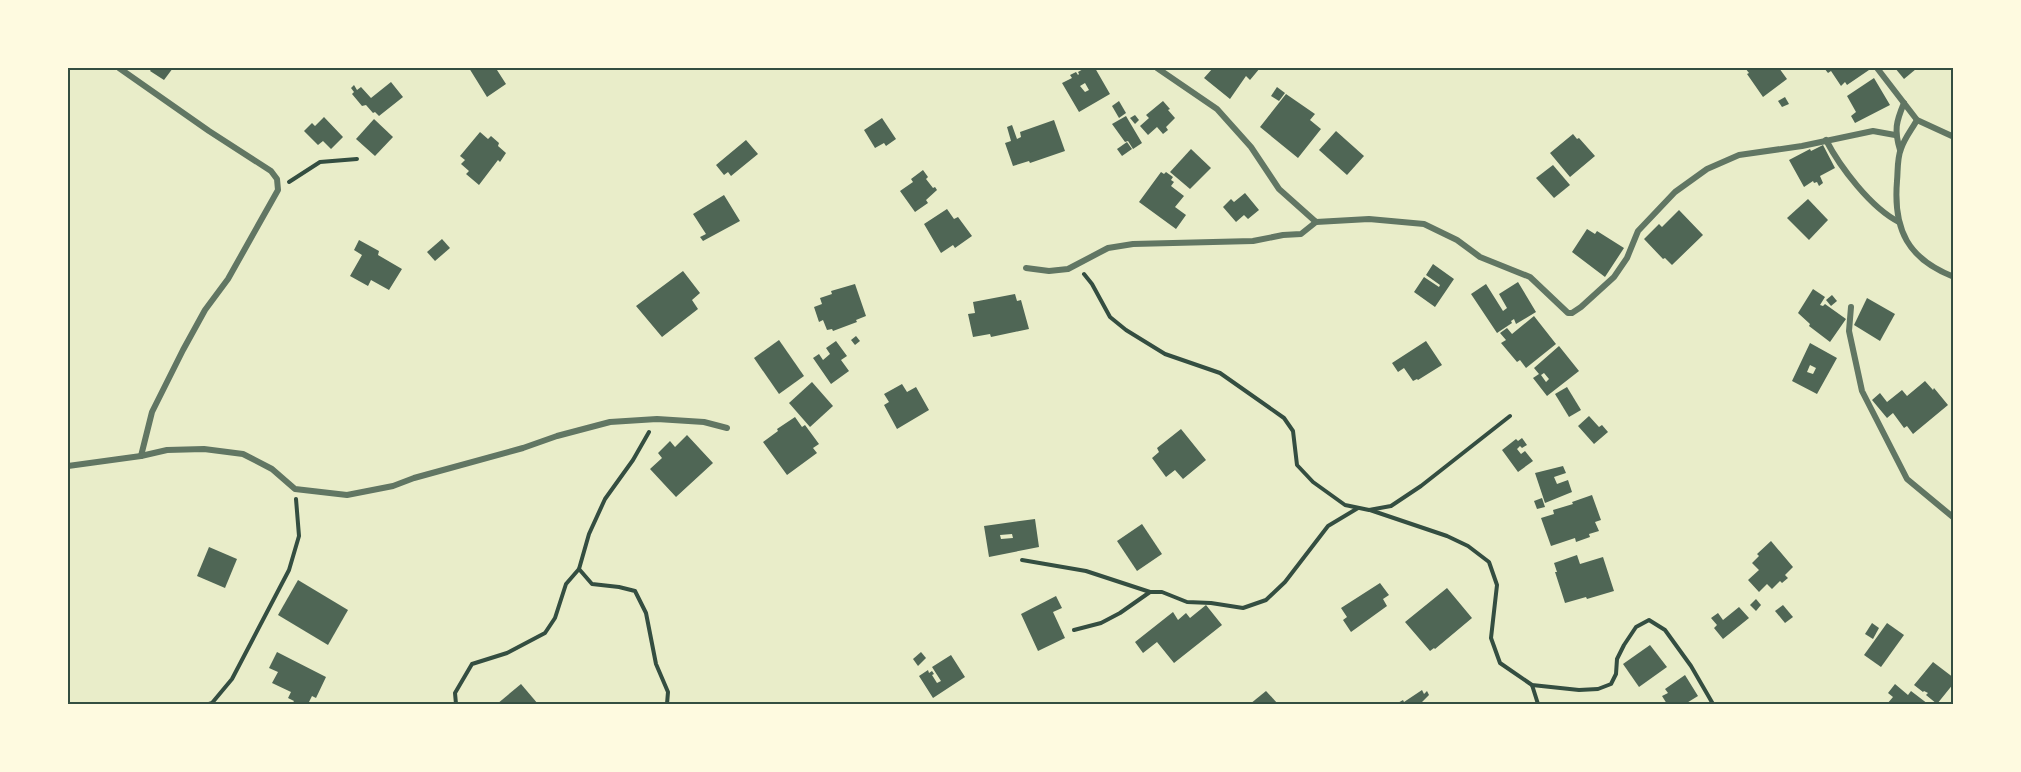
<svg xmlns="http://www.w3.org/2000/svg" width="2021" height="772" font-family="Ubuntu,sans-serif">
	<style>
		.building { fill: #4f6655; fill-rule: evenodd }
		.lines { fill: none; stroke-linecap: round; stroke-linejoin: round }
		.path { stroke: #344e41; stroke-width: 4 }
		.minor { stroke: #617663; stroke-width: 6 }
		.neatline { fill: none; stroke: #344e41; stroke-width: 2 }
	</style>
	<rect width="100%" height="100%" fill="#e9edc9"/>
	<g class="building">
		<path d="M152 68H173L164 80 150 71Z"/>
		<path d="M469 68H501L497 70 506 84 487 97Z"/>
		<path d="M1085 68H1095L1110 94 1079 112 1062 83 1072 78 1070 75 1076 72 1078 75 1079 74 1078 72ZM1085 83 1089 90 1085 92 1080 86Z"/>
		<path d="M1213 68H1260L1250 80 1246 76 1230 99 1204 78Z"/>
		<path d="M1745 68H1779L1787 79 1763 97 1747 74 1749 73Z"/>
		<path d="M1824 68H1868L1869 70 1847 85 1845 82 1841 86 1831 71 1828 73Z"/>
		<path d="M1895 68H1915L1916 69 1904 79Z"/>
		<path d="M1874 78 1890 105 1855 123 1851 116 1856 112 1847 96Z"/>
		<path d="M391 82 403 97 379 116 375 112 373 113 366 105 362 106 352 94 354 92 351 88 354 85 357 90 361 87 371 98Z"/>
		<path d="M1277 87 1285 93 1279 101 1271 96Z"/>
		<path d="M1286 94 1315 114 1310 120 1321 129 1298 158 1260 127Z"/>
		<path d="M1785 97 1789 104 1782 107 1778 101Z"/>
		<path d="M1119 101 1126 113 1119 118 1112 106Z"/>
		<path d="M1163 101 1170 109 1168 110 1175 118 1166 127 1168 130 1163 134 1157 127 1148 135 1140 126 1149 118 1146 115Z"/>
		<path d="M1135 115 1139 120 1135 124 1130 118Z"/>
		<path d="M1126 116 1142 143 1133 149 1128 141 1125 142 1112 124Z"/>
		<path d="M324 117 343 137 331 149 323 141 318 145 304 131 312 123 315 126Z"/>
		<path d="M882 118 896 139 886 146 884 143 875 148 864 130Z"/>
		<path d="M374 119 393 137 375 156 356 139Z"/>
		<path d="M1054 120 1065 151 1030 163 1029 161 1013 166 1005 143 1011 141 1007 127 1012 125 1017 139 1021 137 1020 132Z"/>
		<path d="M1336 131 1364 156 1347 175 1319 150Z"/>
		<path d="M480 132 488 139 491 136 499 143 498 146 506 153 500 162 498 160 479 185 466 174 469 171 461 164 465 160 460 156Z"/>
		<path d="M1573 134 1577 139 1579 138 1595 156 1570 177 1550 153Z"/>
		<path d="M746 140 758 154 731 176 728 172 724 175 716 165Z"/>
		<path d="M1127 142 1132 149 1122 156 1117 149Z"/>
		<path d="M1823 145 1835 168 1820 176 1823 183 1819 186 1817 182 1814 183 1813 181 1804 187 1789 160 1810 149 1811 151Z"/>
		<path d="M1191 149 1211 168 1190 189 1170 172Z"/>
		<path d="M1553 165 1570 185 1554 198 1536 178Z"/>
		<path d="M923 170 928 177 926 179 933 188 935 187 937 190 926 200 928 203 915 212 900 191 913 182 911 179Z"/>
		<path d="M1161 172 1164 174 1166 172 1173 177 1171 180 1174 182 1171 186 1184 196 1175 207 1186 215 1176 229 1139 202Z"/>
		<path d="M1245 193 1259 210 1248 219 1244 215 1236 222 1223 207 1231 199 1234 202Z"/>
		<path d="M724 195 740 221 703 241 700 237 706 234 693 214Z"/>
		<path d="M1808 199 1828 220 1809 240 1787 218Z"/>
		<path d="M947 209 954 219 958 217 972 236 955 248 953 245 941 253 924 224Z"/>
		<path d="M1679 210 1703 235 1672 265 1665 258 1663 259 1644 239 1659 224 1662 227Z"/>
		<path d="M1587 229 1595 234 1597 231 1624 248 1605 277 1572 252Z"/>
		<path d="M442 239 450 248 435 261 427 252Z"/>
		<path d="M359 240 379 251 378 255 402 269 389 290 371 280 368 286 350 276 362 255 354 250Z"/>
		<path d="M1433 264 1454 279 1435 307 1414 292 1424 277 1439 287 1440 285 1426 275Z"/>
		<path d="M683 271 700 293 692 300 698 309 662 337 636 306Z"/>
		<path d="M1518 282 1536 312 1516 324 1514 319 1511 321 1512 323 1497 333 1471 294 1486 284 1503 311 1507 308 1499 294Z"/>
		<path d="M855 284 866 316 856 320 857 322 833 331 832 329 827 330 823 320 819 322 814 307 822 304 820 298 832 294 831 291Z"/>
		<path d="M1813 289 1825 297 1820 305 1823 306 1825 304 1846 319 1830 342 1809 326 1810 324 1798 313Z"/>
		<path d="M1015 294 1017 301 1021 300 1029 329 991 337 990 334 973 337 968 314 975 313 973 302Z"/>
		<path d="M1832 295 1837 301 1831 306 1826 300Z"/>
		<path d="M1867 298 1895 314 1880 341 1854 325Z"/>
		<path d="M1534 316 1556 344 1526 368 1520 360 1517 362 1501 343 1506 340 1500 333 1507 328 1512 334Z"/>
		<path d="M856 336 860 341 855 345 851 340Z"/>
		<path d="M779 340 804 376 779 394 754 358Z"/>
		<path d="M836 341 847 356 841 360 849 371 831 384 813 358 819 354 823 360 830 354 826 348Z"/>
		<path d="M1426 341 1442 365 1418 380 1417 379 1413 381 1404 368 1398 372 1392 363Z"/>
		<path d="M1810 343 1837 358 1817 394 1792 381ZM1810 365 1816 368 1813 374 1807 372Z"/>
		<path d="M1559 346 1579 371 1547 396 1533 378 1539 374 1534 368ZM1544 373 1549 379 1546 382 1541 375Z"/>
		<path d="M1925 381 1933 390 1934 388 1948 405 1913 434 1907 426 1904 428 1893 413 1887 418 1872 400 1880 393 1887 402 1902 390 1907 396Z"/>
		<path d="M812 382 833 406 810 427 789 403Z"/>
		<path d="M902 384 907 392 916 387 929 410 897 429 884 405 889 402 884 394Z"/>
		<path d="M1567 387 1581 410 1569 417 1555 394Z"/>
		<path d="M1589 416 1599 427 1602 425 1608 432 1594 444 1578 426Z"/>
		<path d="M795 417 802 427 805 425 819 444 813 448 817 453 787 475 763 442 778 431 777 429Z"/>
		<path d="M1181 429 1206 460 1183 479 1175 470 1166 477 1152 458 1159 452 1157 448Z"/>
		<path d="M687 435 713 463 676 497 650 469 662 458 658 453 670 441 675 447Z"/>
		<path d="M1522 438 1527 445 1522 448 1520 446 1517 449 1521 454 1525 451 1533 461 1518 472 1502 450 1516 439 1518 441Z"/>
		<path d="M1563 466 1566 473 1554 477 1557 484 1568 480 1572 492 1545 503 1535 473Z"/>
		<path d="M1592 495 1601 520 1595 522 1599 531 1589 534 1590 537 1576 542 1575 538 1551 546 1541 518 1554 514 1553 510 1573 504 1572 502Z"/>
		<path d="M1542 498 1545 507 1537 509 1534 501Z"/>
		<path d="M1035 519 1039 547 989 557 984 526ZM1012 534 1013 538 1001 539 1000 535Z"/>
		<path d="M1142 524 1162 554 1137 571 1117 541Z"/>
		<path d="M1771 541 1793 567 1785 575 1788 578 1782 583 1780 581 1772 589 1767 584 1759 592 1748 580 1759 570 1752 563 1759 556 1757 554Z"/>
		<path d="M209 547 237 559 225 588 197 576Z"/>
		<path d="M1577 555 1580 564 1603 557 1614 591 1587 599 1586 597 1565 603 1555 572H1557L1554 563Z"/>
		<path d="M298 580 348 610 328 645 278 615Z"/>
		<path d="M1380 583 1389 595 1383 599 1387 606 1351 632 1343 620 1347 617 1341 608Z"/>
		<path d="M1447 588 1472 618 1435 649 1434 648 1430 651 1405 622Z"/>
		<path d="M1056 596 1062 608 1053 612 1065 638 1038 651 1021 614Z"/>
		<path d="M1756 599 1761 605 1756 611 1750 605Z"/>
		<path d="M1206 605 1222 625 1174 663 1157 642 1143 653 1135 642 1173 612 1178 620 1186 613 1190 618Z"/>
		<path d="M1783 605 1793 617 1785 623 1775 611Z"/>
		<path d="M1739 607 1749 618 1723 639 1714 628 1717 625 1711 618 1718 613 1723 620Z"/>
		<path d="M1872 623 1879 628 1873 639 1865 634Z"/>
		<path d="M1887 623 1904 635 1881 667 1864 655Z"/>
		<path d="M1650 645 1667 667 1639 687 1623 664Z"/>
		<path d="M277 652 326 677 316 698 312 696 308 704H292L294 701 288 698 291 692 272 683 278 672 269 668Z"/>
		<path d="M921 652 926 658 918 666 913 659Z"/>
		<path d="M951 655 965 677 933 698 919 676 928 670 929 673 932 671 934 674 932 675 937 683 941 681 932 667Z"/>
		<path d="M1933 662 1954 678V683L1937 704 1926 695 1928 693 1924 691 1923 692 1914 685Z"/>
		<path d="M1685 675 1698 696 1685 704H1667L1662 696 1668 693 1665 689Z"/>
		<path d="M521 684 538 704H497Z"/>
		<path d="M1895 684 1908 695 1911 691 1928 704H1887L1893 697 1888 693Z"/>
		<path d="M1422 690 1424 694 1427 691 1429 695 1422 702 1423 704H1396L1403 700 1404 702Z"/>
		<path d="M1266 691 1278 704H1250Z"/>
	</g>
	<g class="lines">
		<g class="path">
			<path d="M289 182 320 162 357 159"/>
			<path d="M1084 274 1092 284 1110 317 1126 330 1165 354 1220 373 1284 418 1293 431 1297 465 1313 482 1345 505 1369 510 1391 506 1421 486 1510 416"/>
			<path d="M649 432 633 460 605 499 589 534 579 569 592 584 619 587 635 591 646 613 656 664 668 692 667 704"/>
			<path d="M1370 510 1447 536 1468 546 1489 562 1497 585 1491 638 1500 663 1532 685 1579 690 1598 689 1611 684 1616 674 1617 659 1624 645 1636 627 1649 620 1665 630 1691 666 1713 704"/>
			<path d="M1022 560 1086 571 1150 592"/>
			<path d="M1074 630 1101 623 1120 613 1150 592H1162L1187 602 1211 603 1243 608 1266 600 1285 582 1328 526 1358 508"/>
			<path d="M1532 685 1538 704"/>
			<path d="M209 704 212 703 232 679 289 570 299 536 296 499"/>
			<path d="M456 704 455 693 472 664 507 653 545 633 555 618 566 584 579 569"/>
		</g>
		<g class="minor">
			<path d="M119 68 209 131 271 171 277 179 278 190 228 279 205 310 183 350 152 412 141 456"/>
			<path d="M1157 68 1217 109 1251 147 1279 189 1316 222 1369 219 1424 224 1457 240 1480 257 1530 277 1568 313H1572L1581 307 1614 277 1627 258 1638 231 1675 192 1707 169 1739 155 1802 146 1873 131 1895 135"/>
			<path d="M1877 68 1917 120 1954 137"/>
			<path d="M1917 120C1912 129 1904 139 1901 149 1897 158 1898 171 1897 181 1893 230 1908 259 1954 277"/>
			<path d="M1826 140C1840 167 1871 208 1899 222"/>
			<path d="M1900 150C1894 130 1896 122 1904 103"/>
			<path d="M1026 268 1049 271 1068 269 1108 248 1133 244 1253 241 1283 235 1301 234 1316 222"/>
			<path d="M1851 307 1849 331 1862 391 1907 479 1954 518"/>
			<path d="M68 466 141 456 167 450 204 449 243 454 272 469 295 489 347 495 393 486 414 478 523 448 557 436 610 422 657 419 704 422 727 428"/>
		</g>
	</g>
	<rect width="2021" height="772" fill="none" stroke="#fefae0" stroke-width="138"/>
	<rect x="69" y="69" width="1883" height="634" class="neatline"/>
</svg>
